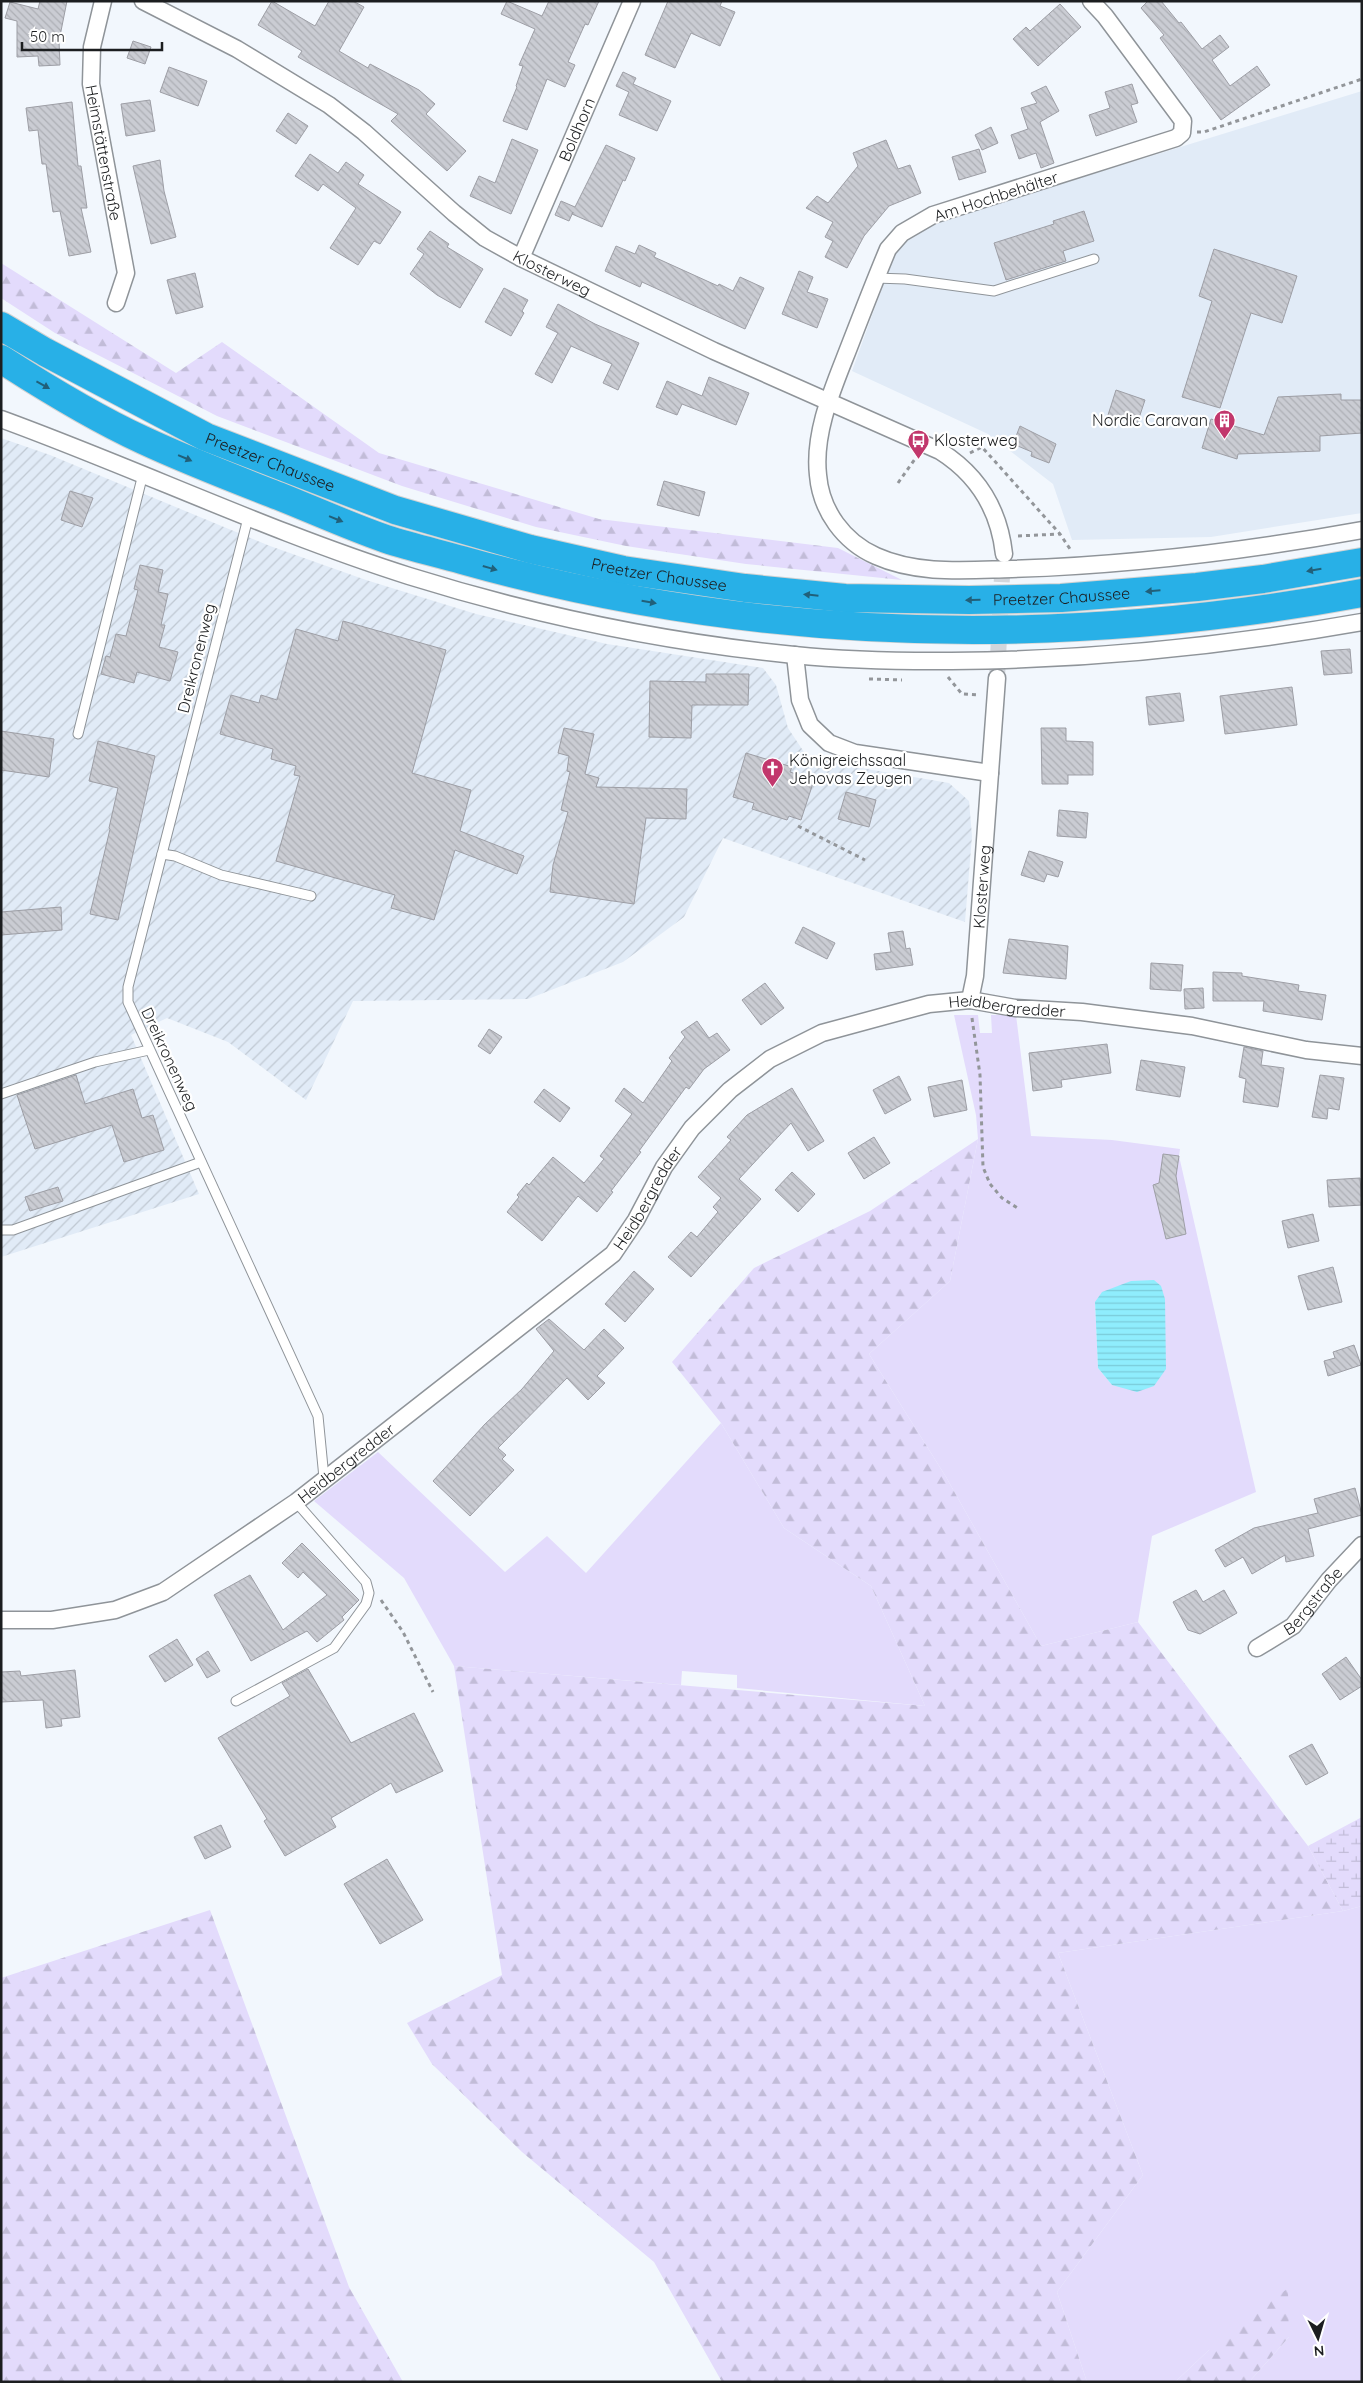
<svg xmlns="http://www.w3.org/2000/svg" width="1363" height="2383" font-family="Quicksand,sans-serif">
	<style>
		.built { fill: #e1ebf7 }
		.industrial { fill: url(#industrial-furrows) }
		.green { fill: #e3dbfc; fill-rule: evenodd }
		.forest { fill: url(#forest-firs) }
		.wetland { fill: url(#wetland-marsh) }
		.water { fill: url(#water-rules) }
		.building { fill: url(#building-back-hatch); stroke: #9d9ea5 }
		.lines { fill: none; stroke-linecap: round; stroke-linejoin: round }
		.street-tunnel { stroke: #d2d6dc; stroke-width: 16; stroke-dasharray: 16 8; stroke-linecap: butt }
		.lane-casing { stroke: #8f9499; stroke-width: 11 }
		.street-casing { stroke: #8f9499; stroke-width: 19 }
		.highway-casing { stroke: #d2d2d2; stroke-width: 30 }
		.path { stroke: #93969a; stroke-width: 3; stroke-dasharray: 4 4; stroke-linecap: butt }
		.lane { stroke: #fff; stroke-width: 9 }
		.street { stroke: #fff; stroke-width: 16 }
		.highway { stroke: #28b0e7; stroke-width: 28 }
		.oneway { fill: #21607a }
		.labels { text-anchor: middle; dominant-baseline: central; stroke-width: 4.5; stroke-linejoin: round; paint-order: stroke }
		.street-label { font-size: 16px; fill: #1c1e20; stroke: #fff }
		.poi-label { font-size: 16px; fill: #1c1e20; stroke: #fff; text-anchor: start }
	</style>
	<defs>
		<pattern id="industrial-furrows" width="10" height="10" patternUnits="userSpaceOnUse" patternTransform="scale(1.25)"><rect width="10" height="10" fill="#e1ebf7"/><path d="M-1 1l2-2M0 10L10 0M9 11l2-2" fill="none" stroke="#c0c9d3"/></pattern>
		<pattern id="forest-firs" width="22" height="20" patternUnits="userSpaceOnUse" patternTransform="scale(1.25)"><rect width="22" height="20" fill="#e3dbfc"/><path d="M5 1l3.5 6h-7zM16 11l3.5 6h-7z" fill="#c2bcd8"/></pattern>
		<pattern id="wetland-marsh" width="20" height="14" patternUnits="userSpaceOnUse" patternTransform="scale(1.25)"><rect width="20" height="14" fill="#e3dbfc"/><path d="M1 5h8M5 5V1M11 12h8M15 12V8" fill="none" stroke="#c2bcd8"/></pattern>
		<pattern id="water-rules" width="6" height="5" patternUnits="userSpaceOnUse" patternTransform="scale(1.25)"><rect width="6" height="5" fill="#8fedfd"/><path d="M0 2.5h6" fill="none" stroke="#7bcbd9"/></pattern>
		<pattern id="building-back-hatch" width="6" height="6" patternUnits="userSpaceOnUse" patternTransform="scale(1.25)"><rect width="6" height="6" fill="#caccd3"/><path d="M-1 5l2 2M0 0l6 6M5-1l2 2" fill="none" stroke="#adafb5"/></pattern>
	</defs>
	<rect width="100%" height="100%" fill="#f2f7fd"/>
	<path class="built" d="M1362 91V513L1211 537 1072 540 1053 484 988 434 852 371 893 257 912 234 937 222Z"/>
	<path class="industrial" d="M1 438 50 455 270 546 366 580 476 614 607 644 763 668 776 685 788 728 806 755 843 765 949 783 969 801 972 836 965 922 723 838 684 917 623 962 528 999 353 1001 306 1100 228 1042 167 1018 131 1035 199 1194 1 1257Z"/>
	<g class="green">
		<path d="M954 1015H978L980 1033H992L991 1015H1016L1031 1136 1112 1140 1180 1149 1179 1156 1256 1492 1152 1536 1138 1622 1041 1646 946 1477 869 1354 950 1281 978 1139 976 1115ZM1163 1154 1179 1156 1175 1180 1181 1200 1179 1201 1186 1234 1166 1239 1153 1185 1159 1183ZM1165 1299V1324L1112 1385 1098 1368 1095 1302Z"/>
		<path d="M721 1423 784 1528 871 1586 925 1706 737 1688V1675L682 1671 681 1685 454 1666 404 1578 314 1501 378 1452 505 1572 547 1536 586 1573Z"/>
		<path d="M1362 1906V2382H1249L1289 2337 1209 2350 1175 2382H1087L1057 2292 1143 2175 1058 1953 1343 1911Z"/>
	</g>
	<g class="forest">
		<path d="M1 263 176 373 222 342 379 453 599 519 838 548 902 580 746 564 626 546 536 527 402 486 217 416 55 333 1 298Z"/>
		<path d="M978 1139 950 1281 869 1354 946 1477 1041 1646 1138 1622 1308 1846 1343 1911 1058 1953 1143 2175 1057 2292 1087 2382H722L654 2262 522 2152 432 2064 407 2023 502 1975 454 1666 925 1706 871 1586 784 1528 721 1423 672 1362 754 1268 870 1211Z"/>
		<path d="M210 1910 349 2287 403 2382H1V1978Z"/>
		<path d="M1288 2288 1289 2337 1249 2382H1175L1209 2350Z"/>
	</g>
	<path class="wetland" d="M1362 1817V1906L1343 1911 1308 1846Z"/>
	<path class="water" d="M1154 1280 1161 1286 1165 1299 1166 1369 1154 1386 1137 1392 1112 1385 1098 1368 1095 1302 1102 1292 1131 1281Z"/>
	<g class="building">
		<path d="M40 1H67L59 41 60 65 39 66 38 56 17 57V21L5 18 10 2 38 9Z"/>
		<path d="M272 1 315 26 329 1H353L364 7 339 51 368 68 370 64 419 90 435 104 426 114 466 151 447 171 391 121 398 114 298 57 302 51 258 25Z"/>
		<path d="M507 1 542 16 549 1H599L588 25 585 24 568 62 575 65 565 87 547 79 527 130 503 121 517 87 516 86 523 66 519 65 535 29 501 14Z"/>
		<path d="M668 1H722L720 6 735 12 720 46 691 33 675 68 645 55Z"/>
		<path d="M1148 1H1161L1179 23 1181 22 1202 49 1220 35 1229 47 1212 60 1230 86 1257 66 1270 85 1221 120 1160 38 1164 35 1141 8Z"/>
		<path d="M1060 4 1081 27 1038 66 1013 39 1026 27 1030 31Z"/>
		<path d="M133 41 151 47 145 64 127 58Z"/>
		<path d="M169 67 207 81 198 106 160 92Z"/>
		<path d="M623 72 636 78 633 84 671 101 657 131 619 115 629 92 616 86Z"/>
		<path d="M1132 84 1138 103 1131 105 1137 122 1096 136 1089 115 1110 108 1105 92Z"/>
		<path d="M1046 86 1059 111 1040 122 1054 163 1041 168 1036 153 1019 159 1011 135 1028 129 1021 108 1037 103 1031 93Z"/>
		<path d="M150 100 155 131 126 136 121 104Z"/>
		<path d="M72 102 78 166H81L87 208H81L91 252 69 256 60 211 53 212 46 164H42L38 130 29 131 26 108Z"/>
		<path d="M288 113 308 126 296 144 276 131Z"/>
		<path d="M991 127 998 143 982 150 975 135Z"/>
		<path d="M512 139 538 150 511 214 470 196 479 176 495 183Z"/>
		<path d="M886 140 898 169 910 165 921 193 889 206 864 236 847 268 825 257 833 241 825 237 833 222 806 208 817 196 828 203 858 166 853 153Z"/>
		<path d="M606 145 635 158 625 181 623 180 602 227 572 214 573 212 569 221 555 215 561 201 575 207Z"/>
		<path d="M979 149 986 172 959 180 952 157Z"/>
		<path d="M310 154 338 173 346 162 364 175 358 184 401 212 380 244 374 241 358 265 330 248 356 208 323 184 318 191 295 176Z"/>
		<path d="M160 160 164 191 176 237 151 244 133 166Z"/>
		<path d="M1084 211 1094 241 1063 251 1066 261 1006 280 994 243 1054 224 1053 221Z"/>
		<path d="M430 231 449 244 447 247 483 269 460 308 437 295 410 274 424 254 417 249Z"/>
		<path d="M639 245 656 253 654 257 718 286 719 284 733 291 740 277 764 288 745 329 642 282 640 287 605 271 616 246 635 254Z"/>
		<path d="M1214 249 1297 276 1282 323 1251 313 1220 408 1182 397 1212 301 1199 296Z"/>
		<path d="M799 271 813 277 807 292 828 299 817 328 782 314Z"/>
		<path d="M195 273 203 307 176 314 167 280Z"/>
		<path d="M504 288 528 300 522 311 524 313 511 336 485 322Z"/>
		<path d="M558 304 595 324 639 343 618 390 603 383 612 364 571 346 552 383 535 374 558 333 546 327Z"/>
		<path d="M709 377 749 393 736 425 682 404 677 415 656 407 667 381 702 396Z"/>
		<path d="M1116 390 1145 400 1137 424 1108 415Z"/>
		<path d="M1341 394V400H1362V433L1320 436V451L1238 454 1237 459 1202 448 1211 419 1264 435 1278 397Z"/>
		<path d="M1020 426 1056 444 1049 463 1031 456 1032 452 1013 444Z"/>
		<path d="M664 481 705 492 699 516 657 505Z"/>
		<path d="M70 491 93 498 82 527 61 520Z"/>
		<path d="M140 565 163 570 158 592 168 594 161 625H165L159 647 178 652 170 681 137 672 134 683 101 674 106 656 110 657 116 634 126 636 138 590 134 589Z"/>
		<path d="M343 621 446 650 412 773 471 790 460 831 524 856 517 874 455 850 434 920 391 908 395 895 276 861 300 776 294 775 296 766 271 759 273 749 220 734 231 695 259 703 261 695 277 700 296 629 338 641Z"/>
		<path d="M1350 649 1352 673 1324 675 1321 651Z"/>
		<path d="M706 674H749L748 705H692L691 738 649 737 650 681 706 682Z"/>
		<path d="M1292 687 1297 725 1225 734 1220 696Z"/>
		<path d="M1180 693 1184 721 1149 725 1146 697Z"/>
		<path d="M564 728 594 734 585 774 599 778 596 787 687 789 686 819 646 818 634 904 550 892 553 865 568 812 561 810 570 772 567 771 569 756 558 753Z"/>
		<path d="M1041 728H1066V741L1093 742V775H1068V784H1042Z"/>
		<path d="M1 731 54 739 49 777 1 770Z"/>
		<path d="M98 741 155 756 118 920 90 914 110 829 109 828 118 788 89 781Z"/>
		<path d="M746 753 792 767 790 772 814 780 801 820 789 816 787 820 752 809 754 803 733 797Z"/>
		<path d="M846 792 876 800 869 827 838 819Z"/>
		<path d="M1059 810 1088 813 1086 838 1057 836Z"/>
		<path d="M1029 851 1063 862 1058 877 1047 874 1044 882 1021 875Z"/>
		<path d="M61 907 62 930 1 935V912Z"/>
		<path d="M803 927 835 943 827 959 795 943Z"/>
		<path d="M903 931 906 949 910 948 913 965 876 970 874 954 891 952 888 933Z"/>
		<path d="M1009 939 1068 946 1066 979 1003 973Z"/>
		<path d="M1151 963 1183 965 1181 991 1150 989Z"/>
		<path d="M1213 972 1242 973V976L1299 985 1298 991 1326 995 1322 1020 1263 1011 1264 1001H1213Z"/>
		<path d="M765 983 784 1008 761 1025 742 1000Z"/>
		<path d="M1203 988 1204 1008 1185 1009 1184 989Z"/>
		<path d="M697 1021 709 1038 717 1033 730 1050 704 1069 689 1089 686 1087 639 1151 641 1152 611 1191 613 1192 597 1212 578 1196 542 1241 507 1212 519 1197 517 1195 527 1183 529 1185 553 1157 584 1183 604 1159 600 1156 632 1114 615 1101 624 1088 643 1103 672 1061 669 1058 685 1037 681 1032Z"/>
		<path d="M489 1029 502 1037 490 1054 478 1046Z"/>
		<path d="M1107 1044 1111 1073 1061 1080 1062 1087 1033 1091 1029 1053Z"/>
		<path d="M1244 1047 1263 1051 1261 1065 1284 1068 1278 1107 1243 1102 1246 1079 1239 1077Z"/>
		<path d="M1141 1060 1185 1067 1180 1097 1136 1090Z"/>
		<path d="M76 1075 85 1104 133 1089 142 1118 153 1115 164 1150 124 1162 112 1125 35 1149 17 1095Z"/>
		<path d="M1320 1075 1344 1078 1339 1110 1328 1108 1327 1119 1312 1117Z"/>
		<path d="M899 1076 911 1100 885 1114 873 1090Z"/>
		<path d="M962 1080 967 1110 934 1117 928 1087Z"/>
		<path d="M792 1088 824 1141 808 1151 791 1123 739 1179 761 1199 691 1277 668 1257 691 1232 697 1237 718 1212 713 1207 721 1198 698 1177 731 1140 727 1137 747 1115Z"/>
		<path d="M544 1089 570 1108 560 1122 534 1102Z"/>
		<path d="M874 1137 890 1163 864 1179 848 1153Z"/>
		<path d="M1163 1154 1179 1156 1176 1176 1186 1234 1166 1239 1153 1185 1159 1183Z"/>
		<path d="M792 1172 815 1194 798 1212 775 1190Z"/>
		<path d="M1360 1178 1362 1205 1329 1207 1327 1180Z"/>
		<path d="M58 1187 63 1201 30 1211 25 1197Z"/>
		<path d="M1313 1214 1319 1241 1288 1248 1282 1221Z"/>
		<path d="M1333 1267 1342 1302 1308 1310 1298 1276Z"/>
		<path d="M634 1271 654 1289 625 1322 605 1304Z"/>
		<path d="M549 1319 584 1350 604 1329 624 1348 597 1376 605 1383 588 1400 567 1378 498 1448 506 1455 502 1459 514 1470 470 1516 433 1481 485 1424 522 1389 554 1351 536 1329Z"/>
		<path d="M1354 1345 1361 1365 1328 1376 1324 1361 1335 1358 1333 1352Z"/>
		<path d="M1355 1488 1362 1515 1308 1529 1314 1556 1286 1562 1285 1555 1252 1574 1243 1557 1225 1567 1215 1550 1254 1528 1318 1513 1314 1499Z"/>
		<path d="M302 1543 359 1600 342 1617 344 1620 317 1642 307 1631 251 1661 214 1595 250 1575 283 1630 327 1595 303 1572 298 1578 282 1563Z"/>
		<path d="M1196 1590 1203 1602 1224 1590 1237 1613 1200 1634 1188 1630 1173 1602Z"/>
		<path d="M177 1639 193 1665 165 1682 149 1656Z"/>
		<path d="M208 1651 220 1671 207 1678 196 1659Z"/>
		<path d="M1346 1657 1362 1680V1686L1340 1700 1322 1674Z"/>
		<path d="M308 1669 351 1743 414 1713 443 1771 396 1793 391 1783 331 1818 336 1827 285 1856 264 1821 267 1819 218 1738 290 1696 282 1683Z"/>
		<path d="M75 1670 80 1717 61 1719 62 1726 46 1728 43 1700 1 1702V1672L20 1671 21 1676Z"/>
		<path d="M1312 1744 1328 1773 1306 1785 1289 1756Z"/>
		<path d="M221 1825 231 1847 205 1859 194 1837Z"/>
		<path d="M387 1859 423 1920 380 1944 344 1884Z"/>
	</g>
	<g class="lines">
		<path class="street-tunnel" d="M997 678 1003 556"/>
		<defs>
			<g id="lane">
				<path d="M875 278 905 279 994 291 1094 259"/>
				<path d="M248 518 128 987V1002L318 1416 324 1478"/>
				<path d="M78 734 143 474"/>
				<path d="M162 854 175 856 221 875 311 896"/>
				<path d="M1 1094 95 1062 149 1050"/>
				<path d="M1 1230H13L201 1162"/>
				<path d="M236 1701 334 1648 366 1604 369 1593 366 1582 296 1502"/>
			</g>
			<g id="street">
				<path id="s1" d="M103 1 92 47 91 84 126 273 116 303"/>
				<path id="s2" d="M143 1 237 49 329 105 364 132 454 213 485 238 521 258 714 351 940 451C978 475 999 509 1004 554"/>
				<path d="M1091 1 1105 16 1183 121 1182 133 1176 138 933 215 902 233 888 249C875 280 863 311 851 342 835 384 813 430 818 475 821 511 844 542 876 556 918 575 967 570 1012 569 1130 565 1246 551 1362 530"/>
				<path id="s3" d="M521 258 632 1"/>
				<path d="M1 419C138 469 270 532 409 576 534 615 664 642 794 655 864 662 935 662 1005 660 1125 656 1243 643 1362 622"/>
				<path d="M795 655 800 700 810 725 829 743 855 753 990 773"/>
				<path id="s4" d="M970 1000 975 976 997 678"/>
				<path id="s5" d="M1 1620H52L115 1610 163 1592 296 1502 613 1254 636 1220 664 1167 692 1128 730 1090 770 1059 822 1033 929 1004 970 1000 1015 1008 1082 1012 1192 1026 1306 1050 1362 1056"/>
				<path id="s6" d="M1257 1648 1293 1626 1329 1580 1362 1545"/>
			</g>
			<g id="highway">
				<path id="s7" d="M1 326 45 352 206 437 395 510 530 549 623 570 745 588 845 598 969 600 1061 598 1197 587 1263 579 1362 562"/>
				<path d="M1 359C46 388 95 418 143 440 188 461 235 479 281 497 316 511 351 527 386 539 411 547 437 553 462 560 757 643 1061 649 1362 593"/>
			</g>
		</defs>
		<use href="#lane" class="lane-casing"/>
		<use href="#street" class="street-casing"/>
		<use href="#highway" class="highway-casing"/>
		<g class="path">
			<path d="M1197 132H1204L1362 79"/>
			<path d="M970 453 982 447 1060 534 1070 549"/>
			<path d="M898 483 915 459"/>
			<path d="M1018 536 1059 534"/>
			<path d="M948 677 962 694 979 695"/>
			<path d="M869 679 902 680"/>
			<path d="M798 826 865 860"/>
			<path d="M972 1018 980 1075 983 1167 990 1184 1002 1198 1019 1209"/>
			<path d="M381 1600 403 1632 433 1692"/>
		</g>
		<use href="#lane" class="lane"/>
		<use href="#street" class="street"/>
		<use href="#highway" class="highway"/>
	</g>
	<defs><path id="oneway-solid" d="M-6-.8H1V-3.2L6.5 0L1 3.2V.8H-6Z" transform="scale(1.25)"/></defs>
	<g class="oneway">
		<use href="#oneway-solid" transform="translate(43 385) rotate(29)"/>
		<use href="#oneway-solid" transform="translate(185 458) rotate(23)"/>
		<use href="#oneway-solid" transform="translate(336 519) rotate(22)"/>
		<use href="#oneway-solid" transform="translate(490 568) rotate(16)"/>
		<use href="#oneway-solid" transform="translate(1314 570) rotate(170)"/>
		<use href="#oneway-solid" transform="translate(1153 591) rotate(175)"/>
		<use href="#oneway-solid" transform="translate(811 595) rotate(-174)"/>
		<use href="#oneway-solid" transform="translate(973 600) rotate(179)"/>
		<use href="#oneway-solid" transform="translate(649 602) rotate(10)"/>
	</g>
	<defs>
		<symbol id="building-pin" viewBox="-11 -11 22 30"><path d="M0 17L-7.5 6A9.5 9.5 0 1 1 7.5 6Z" fill="#c2376c" stroke="#fff"/><path d="M-4-6H4V6H1V3H-1V6H-4ZM-2.5-4.3h1.7v1.8h-1.7ZM.8-4.3h1.7v1.8H.8ZM-2.5-1h1.7V.8h-1.7ZM.8-1h1.7V.8H.8Z" fill="#fff"/></symbol>
		<symbol id="bus-pin" viewBox="-11 -11 22 30"><path d="M0 17L-7.5 6A9.5 9.5 0 1 1 7.5 6Z" fill="#c2376c" stroke="#fff"/><path d="M-5-6H5V4H4V6H2V4H-2V6H-4V4H-5ZM-3.5-4V0h7V-4ZM-3.5 1.2v1.5H-2V1.2ZM2 1.2v1.5H3.5V1.2Z" fill="#fff"/></symbol>
		<symbol id="church-pin" viewBox="-11 -11 22 30"><path d="M0 17L-7.5 6A9.5 9.5 0 1 1 7.5 6Z" fill="#c2376c" stroke="#fff"/><path d="M-1.2-6h2.4v3.5h3.3v2.4h-3.3V6h-2.4V-.1h-3.3v-2.4h3.3Z" fill="#fff"/></symbol>
	</defs>
	<g fill-rule="evenodd">
		<use href="#building-pin" x="1212" y="408" width="25" height="34"/>
		<use href="#bus-pin" x="906" y="428" width="25" height="34"/>
		<use href="#church-pin" x="760" y="756" width="25" height="34"/>
	</g>
	<g class="labels">
		<g class="street-label">
			<text stroke="none"><textPath href="#s3" startOffset="140">Boldhorn</textPath></text>
			<text stroke="none"><textPath href="#s1" startOffset="154">Heimstättenstraße</textPath></text>
			<text transform="translate(996 196) rotate(-18)">Am Hochbehälter</text>
			<text stroke="none"><textPath href="#s2" startOffset="494">Klosterweg</textPath></text>
			<text stroke="none"><textPath href="#s7" startOffset="302">Preetzer Chaussee</textPath></text>
			<text stroke="none"><textPath href="#s7" startOffset="708">Preetzer Chaussee</textPath></text>
			<text stroke="none"><textPath href="#s7" startOffset="1112">Preetzer Chaussee</textPath></text>
			<text transform="translate(196 658) rotate(-76)">Dreikronenweg</text>
			<text stroke="none"><textPath href="#s4" startOffset="114">Klosterweg</textPath></text>
			<text stroke="none"><textPath href="#s5" startOffset="1230">Heidbergredder</textPath></text>
			<text transform="translate(170 1059) rotate(65)">Dreikronenweg</text>
			<text stroke="none"><textPath href="#s5" startOffset="795">Heidbergredder</textPath></text>
			<text stroke="none"><textPath href="#s5" startOffset="390">Heidbergredder</textPath></text>
			<text stroke="none"><textPath href="#s6" startOffset="74">Bergstraße</textPath></text>
		</g>
		<g class="poi-label">
			<text x="1208" y="420" text-anchor="end">Nordic Caravan</text>
			<text x="934" y="440">Klosterweg</text>
			<text x="789" y="760">Königreichssaal<tspan x="789" dy="18">Jehovas Zeugen</tspan></text>
		</g>
	</g>
	<rect width="1363" height="2383" fill="none" stroke="#1c1e20" stroke-width="5"/>
	<g transform="translate(1318 2338) rotate(175)" stroke="#ffffff" stroke-width="4" paint-order="stroke">
	<path d="M0-4L9 19L0 12L-9 19Z" fill="#1c1e20"/>
	<text y="-8" font-size="14" font-weight="bold" text-anchor="middle" fill="#1c1e20">N</text>
	</g>
	<path d="M22 42v8h140v-8" fill="none" stroke="#1c1e20" stroke-width="2.5"/>
	<text x="30" y="42" font-size="15" fill="#1c1e20" stroke="#ffffff" stroke-width="4" paint-order="stroke">50 m</text>
</svg>
